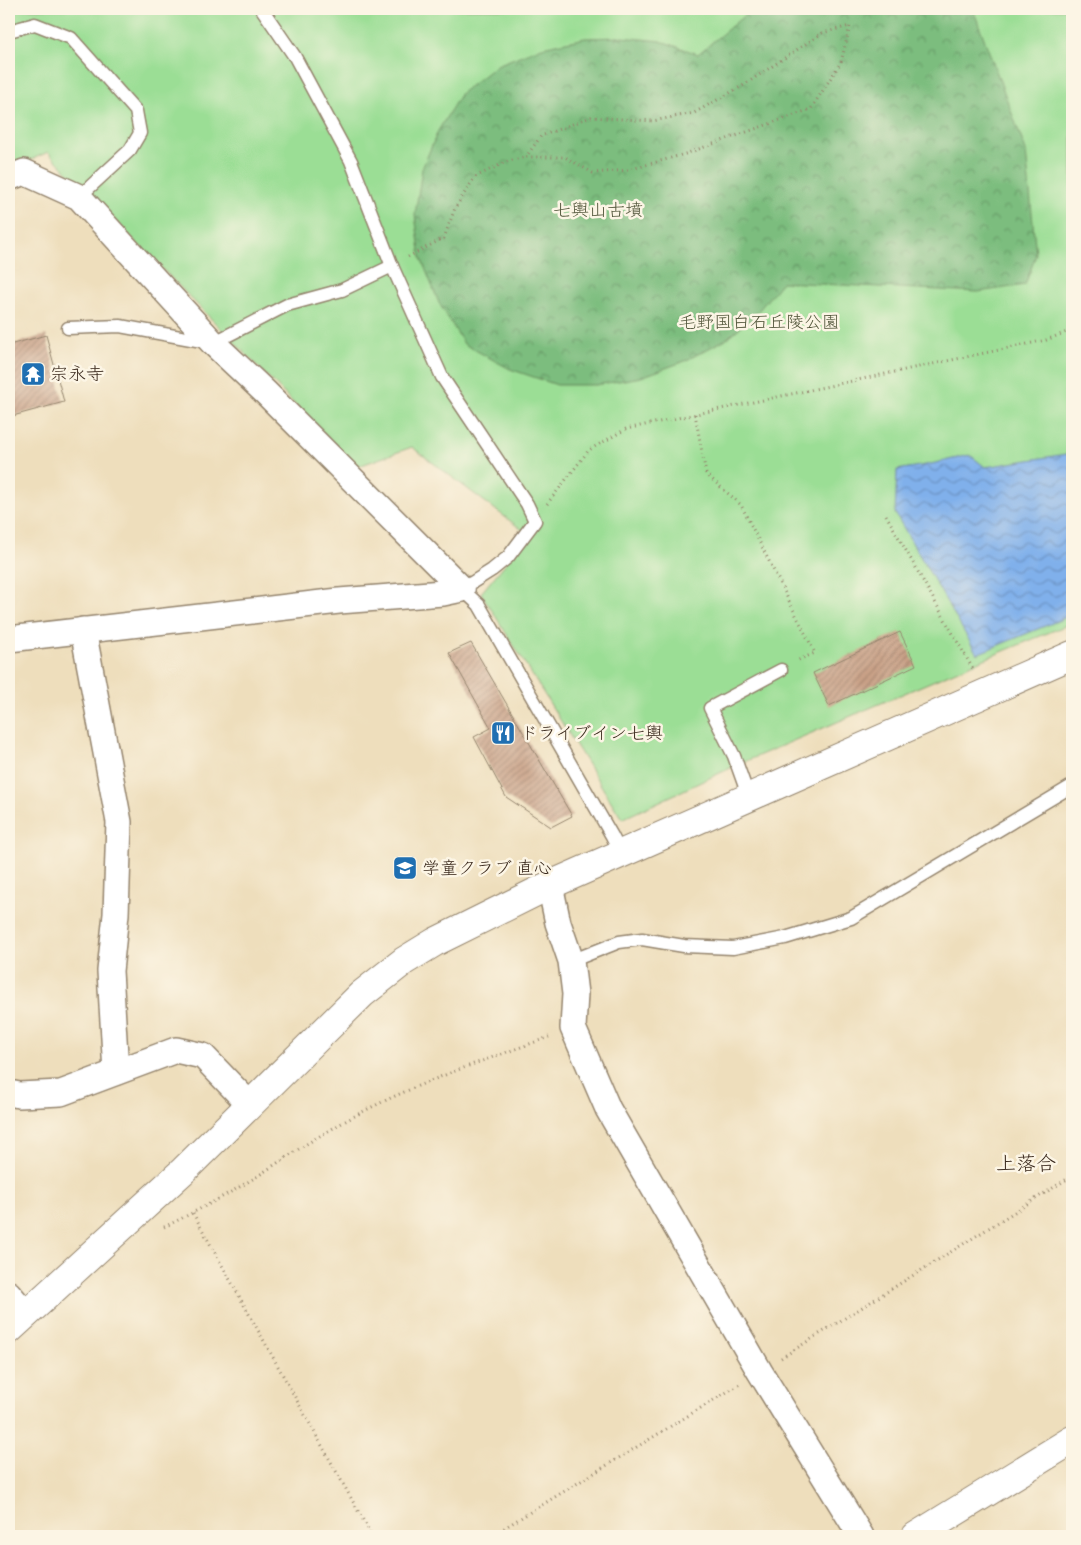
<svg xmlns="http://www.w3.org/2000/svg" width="1081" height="1545" font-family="Pangolin,'Klee One',sans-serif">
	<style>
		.green { fill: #9bde95; stroke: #6b845a }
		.forest { fill: url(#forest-crowns); stroke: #5c744e }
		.water { fill: url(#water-waves); stroke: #5e6d84 }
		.building { fill: url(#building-hatch) }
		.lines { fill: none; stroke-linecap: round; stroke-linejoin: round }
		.lane-casing { stroke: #94846d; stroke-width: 15 }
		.street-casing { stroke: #94846d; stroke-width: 28 }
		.secondary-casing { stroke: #94846d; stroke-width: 30 }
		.path { stroke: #94846d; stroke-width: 3; stroke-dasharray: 1 4; stroke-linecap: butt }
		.lane { stroke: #fff; stroke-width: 12 }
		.street { stroke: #fff; stroke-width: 25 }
		.secondary { stroke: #fff; stroke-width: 28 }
		.labels { text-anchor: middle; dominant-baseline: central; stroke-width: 5; stroke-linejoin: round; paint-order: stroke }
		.park-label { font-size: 18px; fill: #53573c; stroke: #fcf5e5 }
		.poi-label { font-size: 18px; fill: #3b2a1e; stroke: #fcf5e5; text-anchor: start }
		.quarter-label { font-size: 20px; fill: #3b2a1e; stroke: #fcf5e5 }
	</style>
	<defs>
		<pattern id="forest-crowns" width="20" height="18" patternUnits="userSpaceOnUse" patternTransform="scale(1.25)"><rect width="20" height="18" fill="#7cbd7e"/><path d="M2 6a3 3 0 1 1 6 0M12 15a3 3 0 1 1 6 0" fill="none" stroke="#679a67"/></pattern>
		<pattern id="water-waves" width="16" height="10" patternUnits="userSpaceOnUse" patternTransform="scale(1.25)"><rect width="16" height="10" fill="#80b0eb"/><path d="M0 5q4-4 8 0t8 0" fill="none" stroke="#6a8fbe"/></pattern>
		<pattern id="building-hatch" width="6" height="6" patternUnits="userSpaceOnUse" patternTransform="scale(1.25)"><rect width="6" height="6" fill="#c9a187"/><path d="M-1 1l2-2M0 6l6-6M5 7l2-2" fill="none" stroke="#a4836e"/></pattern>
	</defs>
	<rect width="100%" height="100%" fill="#fcf5e5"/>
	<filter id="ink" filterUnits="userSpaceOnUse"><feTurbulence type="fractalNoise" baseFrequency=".02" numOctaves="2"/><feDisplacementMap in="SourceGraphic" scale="10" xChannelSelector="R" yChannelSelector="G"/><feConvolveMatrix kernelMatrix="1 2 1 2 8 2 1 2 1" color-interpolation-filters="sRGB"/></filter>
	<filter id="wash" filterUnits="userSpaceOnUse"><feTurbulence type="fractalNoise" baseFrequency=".0096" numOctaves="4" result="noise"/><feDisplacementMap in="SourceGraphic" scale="20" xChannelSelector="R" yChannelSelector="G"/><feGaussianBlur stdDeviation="1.12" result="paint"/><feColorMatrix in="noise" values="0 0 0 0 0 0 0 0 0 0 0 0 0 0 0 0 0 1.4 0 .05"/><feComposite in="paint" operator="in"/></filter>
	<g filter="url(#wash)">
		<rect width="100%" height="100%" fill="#eedebc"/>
		<path class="green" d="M9 9H1072V623L970 665 737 765 622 819 481 593 529 535 412 447 356 467 48 152 9 170Z"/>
		<path class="forest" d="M752 9H973L1026 151 1036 255 1025 285 978 292 782 282 754 316 726 339 685 361 641 377 596 385H557L510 369 464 344 439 303 421 258 415 215 422 169 438 131 461 93 497 65 542 47 585 38 621 37 661 41 698 54Z"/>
		<path class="water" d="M1072 453V615L977 654 895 513 897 470 931 464 970 455 985 467Z"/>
		<g id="blocks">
			<g class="building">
				<path d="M46 335 64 402 9 417V345Z"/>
				<path d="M900 632 916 665 829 706 813 673Z"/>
				<path d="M471 643 572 816 551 827 506 797 474 737 491 728 449 653Z"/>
			</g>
		</g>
	</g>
	<g filter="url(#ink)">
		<use href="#blocks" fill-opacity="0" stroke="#94846d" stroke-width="1"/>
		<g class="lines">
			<defs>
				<g id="lane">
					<path d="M262 9 295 57 351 161 392 266 442 377 527 504 535 521 508 557 492 570 462 589 479 605 612 836 621 854"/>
					<path d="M9 31 35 24 71 38 136 111 140 133 130 150 79 197"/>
					<path d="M68 328 120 326 213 343 287 305 342 290 392 266"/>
					<path d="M749 798 734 756 710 708 781 670"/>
					<path d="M571 961 619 942 642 939 684 946 733 948 785 938 851 918 1072 786"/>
				</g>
				<g id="street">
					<path d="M9 178 24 172 79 197 213 343 265 392 462 589"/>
					<path d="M83 630 119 822 116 914 110 971 116 1072"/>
					<path d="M9 639 339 601 443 593 462 589"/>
					<path d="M550 885 558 923 571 961 575 994 573 1028 608 1109 760 1372 861 1536"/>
					<path d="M9 1093 19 1095 61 1093 176 1050 203 1056 250 1105"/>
					<path d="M9 1294 26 1314"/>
				</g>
				<g id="secondary">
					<path d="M9 1330 184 1170 362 994 404 961 435 942 550 885 1072 655"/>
					<path d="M916 1536 1072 1440"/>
				</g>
			</defs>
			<use href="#lane" class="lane-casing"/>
			<use href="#street" class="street-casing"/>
			<use href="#secondary" class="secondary-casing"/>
			<g class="path">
				<path d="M408 257 444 238 455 208 475 177 508 161 526 157H565L593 173 628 170 685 154 811 109 841 62 850 26 822 33 744 85 694 113 653 121 591 117 541 136 526 157"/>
				<path d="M695 414 706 474 741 505 815 653 796 661"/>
				<path d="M547 504 589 450 626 429 1046 340 1072 330"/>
				<path d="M886 515 974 671"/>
				<path d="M193 1213 372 1536"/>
				<path d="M164 1227C195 1212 227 1195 256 1177 281 1161 305 1144 330 1130 398 1089 474 1064 549 1037"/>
				<path d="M781 1358 1072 1176"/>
				<path d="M491 1536 740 1384"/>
			</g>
			<use href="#lane" class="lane"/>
			<use href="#street" class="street"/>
			<use href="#secondary" class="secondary"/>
		</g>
	</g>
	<defs>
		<symbol id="temple-square" viewBox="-11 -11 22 22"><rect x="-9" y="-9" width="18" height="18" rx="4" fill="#1f6fb2" stroke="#fcf5e5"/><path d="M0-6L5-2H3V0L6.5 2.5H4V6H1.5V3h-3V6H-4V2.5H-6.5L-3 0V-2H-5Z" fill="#fff"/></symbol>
		<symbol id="restaurant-square" viewBox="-11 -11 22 22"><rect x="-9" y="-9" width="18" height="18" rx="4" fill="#1f6fb2" stroke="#fcf5e5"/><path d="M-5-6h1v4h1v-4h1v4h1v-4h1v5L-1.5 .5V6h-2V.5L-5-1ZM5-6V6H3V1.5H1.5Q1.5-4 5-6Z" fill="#fff"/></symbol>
		<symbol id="school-square" viewBox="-11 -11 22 22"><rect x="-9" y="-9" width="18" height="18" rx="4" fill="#1f6fb2" stroke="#fcf5e5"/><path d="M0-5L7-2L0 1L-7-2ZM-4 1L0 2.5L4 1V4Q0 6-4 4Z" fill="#fff"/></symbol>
	</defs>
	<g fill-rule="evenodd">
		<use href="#temple-square" x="19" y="360" width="28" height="28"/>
		<use href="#restaurant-square" x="489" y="719" width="28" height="28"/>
		<use href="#school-square" x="391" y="854" width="28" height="28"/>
	</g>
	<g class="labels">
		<g class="park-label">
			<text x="598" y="210">七輿山古墳</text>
			<text x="759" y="322">毛野国白石丘陵公園</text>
		</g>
		<g class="poi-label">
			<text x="50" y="374">宗永寺</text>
			<text x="520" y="733">ドライブイン七輿</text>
			<text x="422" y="868">学童クラブ 直心</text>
		</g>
		<g class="quarter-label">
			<text x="1026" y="1163">上落合</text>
		</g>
	</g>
	<rect width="1081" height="1545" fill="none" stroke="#fcf5e5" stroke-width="30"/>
</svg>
